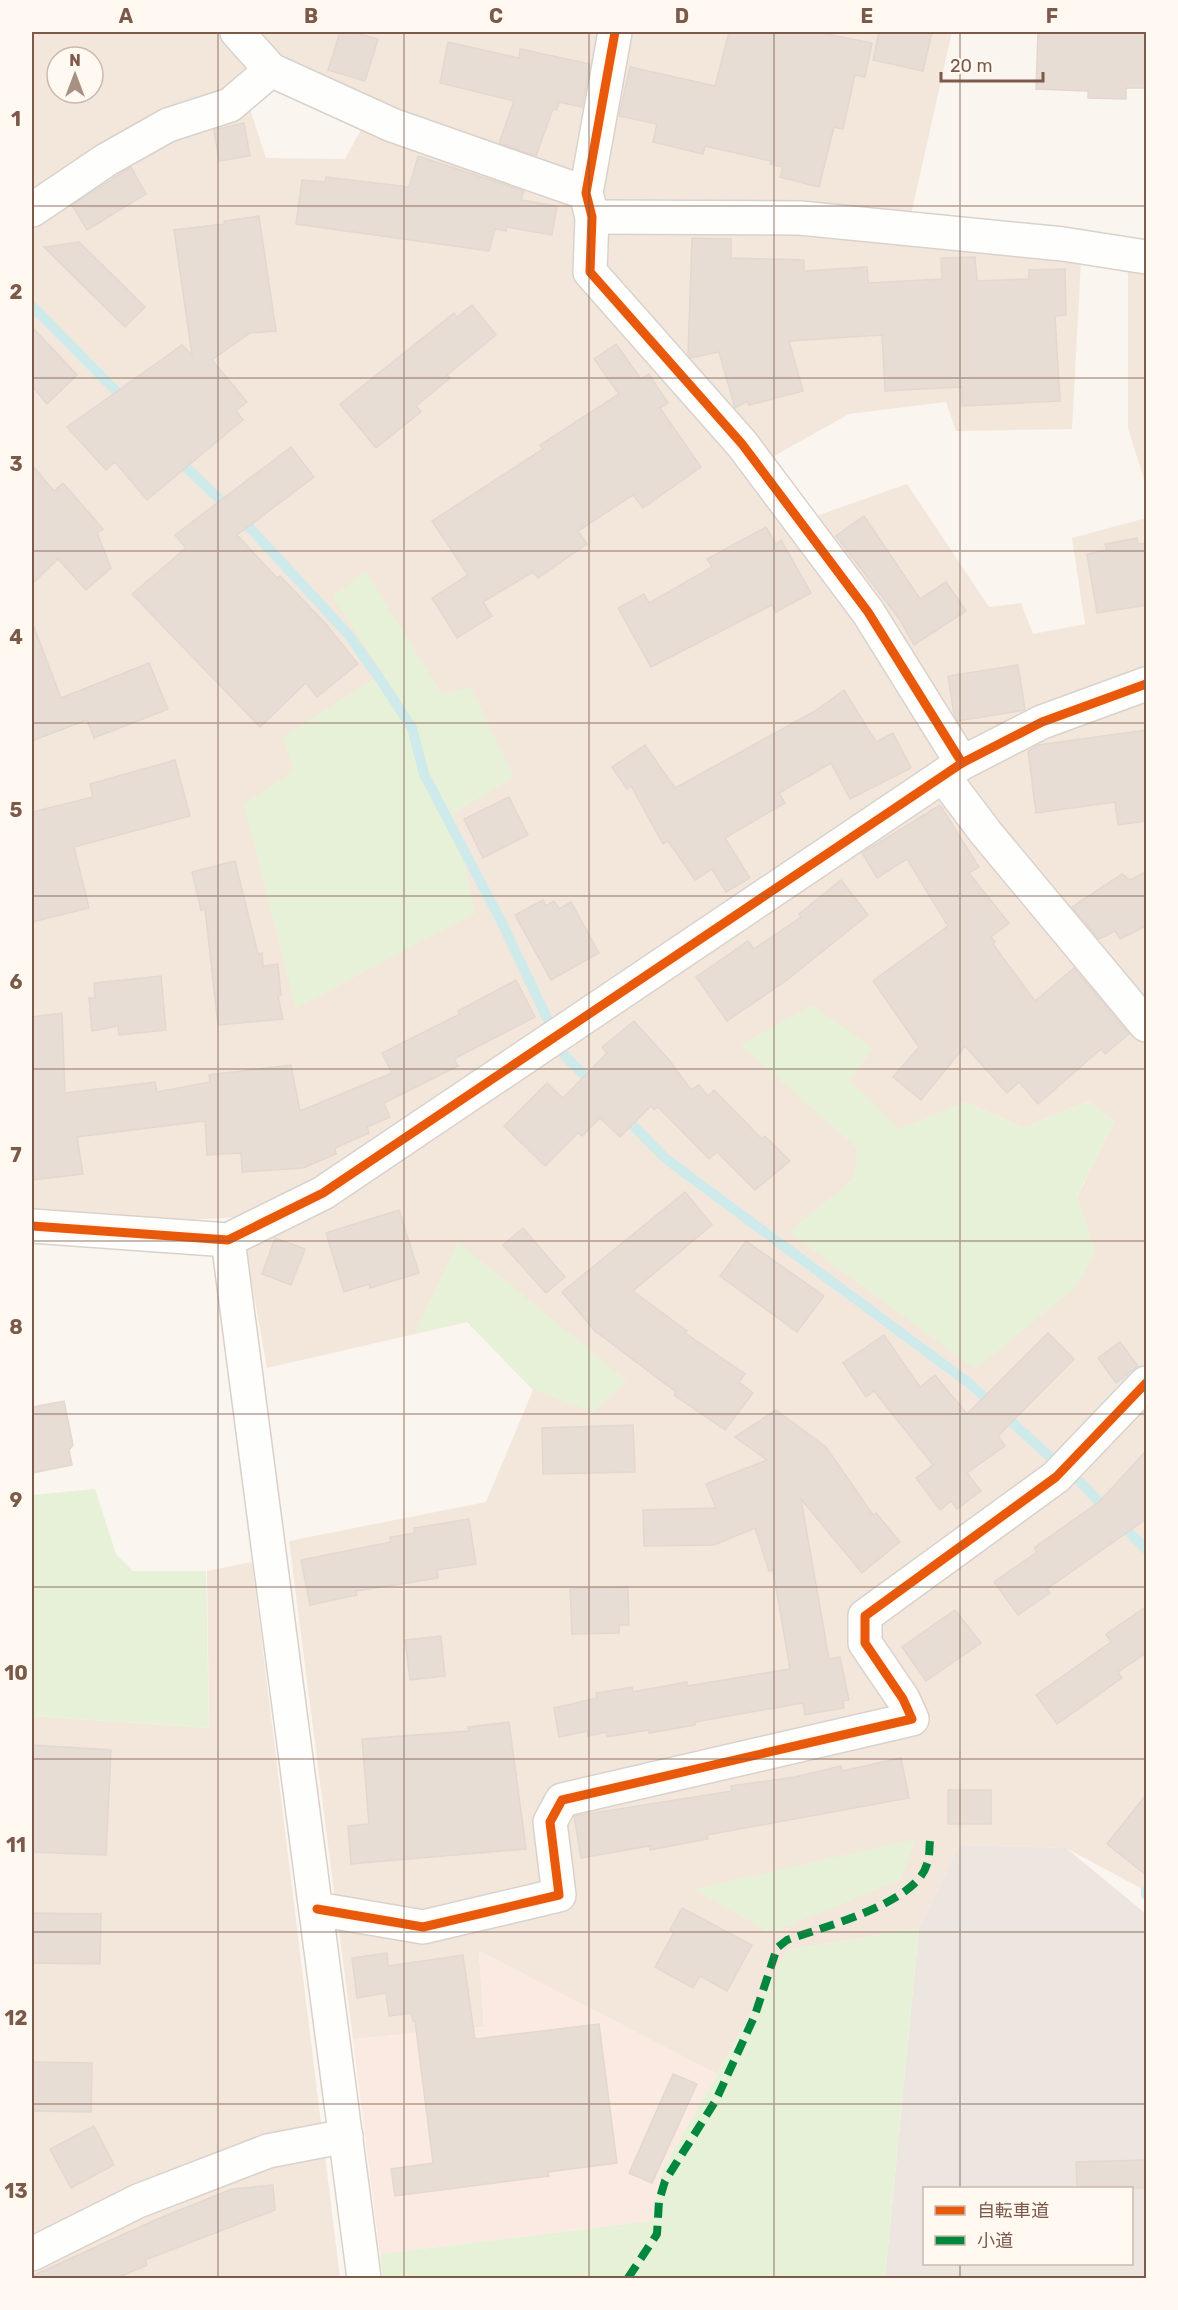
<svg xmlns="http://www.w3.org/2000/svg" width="1178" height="2310" font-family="Rubik,'Noto Sans JP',sans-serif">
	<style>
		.residential { fill: #f3e7dc; fill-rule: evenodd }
		.commercial { fill: #faeae2 }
		.industrial { fill: #ede5df; fill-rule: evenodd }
		.green { fill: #e7f1d8 }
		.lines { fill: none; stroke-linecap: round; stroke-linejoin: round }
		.stream { stroke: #cfeaeb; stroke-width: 10 }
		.building { fill: #e7ddd5; stroke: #e3d8d0; stroke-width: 1.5 }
		.street-casing { stroke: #d9d2cc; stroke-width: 36 }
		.secondary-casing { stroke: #dad0ca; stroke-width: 36 }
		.street { stroke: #fefefc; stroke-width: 33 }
		.secondary { stroke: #fefefc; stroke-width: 33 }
		.quiet { stroke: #00873e; stroke-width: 8; stroke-dasharray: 15 8; stroke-linecap: butt }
		.cycleway-casing { stroke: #fff9f2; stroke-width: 13 }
		.cycleway { stroke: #e8590c; stroke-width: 9 }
		.grid { fill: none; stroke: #7c5a4a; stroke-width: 1.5; stroke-opacity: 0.55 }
		.neatline { fill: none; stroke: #7c5a4a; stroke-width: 2 }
		.grid-label { font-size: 20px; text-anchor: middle; font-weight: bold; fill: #7c5a4a }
	</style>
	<rect width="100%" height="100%" fill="#faf5ee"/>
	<g class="residential">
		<path d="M32 32H952L911 215 1081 260 1072 429 956 431 946 402 849 414 774 456 816 516 907 484 989 607 1021 603 1033 634 1085 624 1072 538 1146 518V1891L1066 1848 959 1845 919 1928 788 1950 717 2074 479 1951 484 2027 353 2039 289 1541 486 1502 533 1390 467 1322 267 1368 240 1217 170 1221 32 1212ZM57 57H93V93H57ZM278 85 363 126 345 159 266 158 250 109ZM1089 1101 1114 1122 1077 1197 1095 1252 790 1232 854 1179 965 1102 1024 1128Z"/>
		<path d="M1128 269 1146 271V486L1128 428Z"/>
		<path d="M252 1562 340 2278H32V1716L209 1728 207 1571Z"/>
	</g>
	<path class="commercial" d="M479 1951 717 2074 664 2167 651 2221 380 2254 353 2039 484 2027Z"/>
	<path class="industrial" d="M959 1845 1066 1848 1146 1914V2278H885L919 1928ZM924 2188H1132V2264H924Z"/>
	<g class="green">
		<path d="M366 572 442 694 470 687 514 777 454 813 475 913 296 1008 244 804 294 771 283 737 383 673 332 596Z"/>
		<path d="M812 1005 873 1049 849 1081 899 1129 965 1102 1024 1128 1089 1101 1114 1122 1077 1196 1095 1252 1075 1288 975 1369 789 1232 854 1179 857 1148 741 1045Z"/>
		<path d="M458 1242 627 1381 593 1412 534 1390 467 1322 415 1333Z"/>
		<path d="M95 1489 116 1554 133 1571H206L209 1728 32 1716V1495Z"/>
		<path d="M916 1839 900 1880 770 1933 694 1889Z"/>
		<path d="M919 1928 885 2278H383L380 2254 651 2221 664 2167 788 1950Z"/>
	</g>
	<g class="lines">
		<g class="stream">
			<path d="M32 306 126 401"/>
			<path d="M176 458 249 527 348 634 382 682 412 728 424 774 501 921 548 1020"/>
			<path d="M564 1055 593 1084"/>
			<path d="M623 1115 666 1159 969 1383 1049 1456"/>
			<path d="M1080 1482 1109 1512"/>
			<path d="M1120 1523 1146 1549"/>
			<path d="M1146 1890V1895"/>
		</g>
	</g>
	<g class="building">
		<path d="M340 32H352L378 39 365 81 328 70Z"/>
		<path d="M729 32H817L872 43 865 77 855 75 843 129 834 127 819 187 780 177 783 167 770 164 771 161 705 146 703 154 653 142 657 124 619 116 630 67 715 86Z"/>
		<path d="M879 32H932L923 71 873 60Z"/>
		<path d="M1038 32H1146V88H1126V99L1088 98V91L1036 89Z"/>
		<path d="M448 42 519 58 520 49 590 64 582 107 559 102 557 110 553 109 536 156 499 143 514 101 440 83Z"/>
		<path d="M244 123 250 156 219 161 214 130Z"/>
		<path d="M418 156 524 191 521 200 557 206 552 235 507 227 506 231 495 229 489 251 296 224 302 180 325 182 326 177 409 187Z"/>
		<path d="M131 167 146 194 87 230 72 205Z"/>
		<path d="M259 216 276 331 250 333 212 360 247 402 236 411 243 420 147 500 115 462 106 470 67 427 182 345 192 355 174 230 225 224 224 221Z"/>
		<path d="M692 238 731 239V258L804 260V271L867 267 868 283 942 279 941 258 975 257 977 281 1029 279V270L1065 269 1066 315 1055 316 1060 401 962 406V387L885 391 882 335 789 341 803 391 749 405 747 401 735 408 719 352 691 358 688 354Z"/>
		<path d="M79 242 145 307 125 327 44 247Z"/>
		<path d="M472 305 496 335 447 375 450 378 416 406 421 412 376 448 340 404 454 313 457 317Z"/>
		<path d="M32 327 77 375 47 404 32 386Z"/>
		<path d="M616 344 641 379 649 374 668 403 660 408 701 467 643 508 633 495 578 531 587 544 538 578 533 572 483 602 492 616 457 638 432 598 468 575 432 521 543 449 540 445 619 394 594 359Z"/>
		<path d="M291 447 314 477 237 535 277 578 280 576 325 623 358 664 317 697 306 683 260 727 132 594 186 548 175 535Z"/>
		<path d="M32 465 54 491 63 483 103 529 97 533 111 568 86 590 58 559 32 584Z"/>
		<path d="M864 516 920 599 946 582 966 611 914 645 900 620 836 536Z"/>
		<path d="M766 527 776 544 781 540 811 593 776 612 772 605 651 667 618 608 644 594 649 603 712 567 707 559Z"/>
		<path d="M1137 538 1138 544 1146 543V605L1097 613 1087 554 1107 550 1105 544Z"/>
		<path d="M32 627H34L61 698 149 663 168 709 94 738 87 720 32 741Z"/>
		<path d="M1018 665 1025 710 958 721 954 715 948 676Z"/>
		<path d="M844 690 876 742 893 733 911 768 850 799 831 763 779 793 785 803 725 838 750 878 726 892 712 869 695 880 668 841 663 844 631 786 627 789 612 767 645 745 675 788 815 711Z"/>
		<path d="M1146 730V821L1118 825 1115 802 1036 813 1028 751 1038 745Z"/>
		<path d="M175 760 190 816 74 847 89 908 32 922V812L93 797 90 784Z"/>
		<path d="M509 797 528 835 483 858 464 819Z"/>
		<path d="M940 805 979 867 969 873 1009 923 991 937 995 942 993 944 1035 1001 1074 968 1129 1034 1105 1054 1101 1049 1038 1104 1019 1082 1007 1093 965 1046 921 1100 893 1077 919 1047 873 981 948 926 907 859 877 878 862 853Z"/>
		<path d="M235 861 258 954 262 953 263 966 278 964 281 995 278 996 283 1019 218 1025 205 909 201 910 192 872Z"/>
		<path d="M1146 872V926L1120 939 1115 931 1099 939 1072 907 1122 874 1130 880Z"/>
		<path d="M841 880 868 915 787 980 727 1021 696 977 748 941 754 949 801 917 799 914Z"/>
		<path d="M543 900 546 906 554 901 559 909 571 902 599 953 551 980 515 915Z"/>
		<path d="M161 976 166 1030 119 1035 118 1026 92 1031 89 998H95L94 983Z"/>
		<path d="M516 980 535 1017 454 1059 458 1066 384 1103 390 1117 367 1127 369 1133 335 1148 336 1154 303 1168 242 1172 241 1153 207 1155 205 1121 77 1137 83 1174 32 1180V1017L62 1013 65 1093 155 1082 157 1092 210 1082 209 1075 291 1065 300 1111 392 1073 382 1053 460 1014 458 1011Z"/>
		<path d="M634 1021 670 1061 691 1090 699 1085 708 1096 714 1090 762 1139 765 1136 790 1161 755 1190 717 1152 709 1159 658 1107 654 1110 651 1106 620 1137 600 1118 582 1136 578 1133 545 1166 504 1126 547 1083 563 1098 607 1053 602 1047Z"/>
		<path d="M685 1192 712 1225 633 1291 687 1331 685 1333 745 1374 739 1382 753 1393 725 1430 674 1395 676 1392 595 1331 562 1292Z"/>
		<path d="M399 1210 419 1273 370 1288 369 1284 344 1292 326 1233Z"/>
		<path d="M523 1228 565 1277 546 1293 503 1245Z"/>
		<path d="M275 1238 305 1249 291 1285 262 1274Z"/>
		<path d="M746 1241 824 1296 797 1332 720 1276Z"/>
		<path d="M1048 1333 1074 1359 998 1436 1005 1446 967 1473 981 1491 957 1509 951 1501 940 1510 916 1478 933 1465 874 1391 866 1397 843 1363 884 1335 920 1387 935 1375 967 1414Z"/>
		<path d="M1120 1342 1138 1366 1116 1383 1098 1358Z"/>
		<path d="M64 1401 73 1445 69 1450 72 1465 32 1473V1407Z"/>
		<path d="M776 1410 826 1447 873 1515 876 1513 900 1542 862 1573 801 1499 829 1659 840 1657 849 1700 843 1701 844 1708 805 1715 803 1703 695 1722V1725L649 1733V1730L607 1737 606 1732 588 1736 587 1731 559 1737 554 1708 597 1698 596 1693 632 1687 633 1692 687 1682V1686L790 1669 773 1570 769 1571 755 1528 714 1545 644 1546 643 1510 716 1508 706 1484 767 1460 735 1437Z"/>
		<path d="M633 1425 635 1472 543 1474 542 1428Z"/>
		<path d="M1146 1451V1519L1047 1589 1050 1593 1018 1615 994 1582 1037 1552 1034 1548 1100 1501Z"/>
		<path d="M469 1519 476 1564 437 1570 438 1578 356 1591 357 1595 310 1605 301 1560 391 1542 390 1537 415 1533 414 1528Z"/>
		<path d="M628 1587 629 1625H619V1633L572 1634 570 1589Z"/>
		<path d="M1146 1607V1653L1118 1672 1122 1678 1057 1724 1036 1695 1111 1642 1106 1634Z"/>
		<path d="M955 1610 981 1643 926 1681 902 1647Z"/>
		<path d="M441 1636 445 1676 410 1680 405 1640Z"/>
		<path d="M509 1722 526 1849 351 1864 348 1826 369 1824 362 1739 469 1731 468 1727Z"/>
		<path d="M32 1745 111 1750 106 1855 32 1852Z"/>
		<path d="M901 1758 909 1798 707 1835 708 1839 650 1850V1846L581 1858 574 1816 732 1791 731 1786 795 1777 841 1766 842 1771Z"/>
		<rect x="948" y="1790" width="43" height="34"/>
		<path d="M1146 1795V1875L1107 1844Z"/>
		<path d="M682 1908 752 1945 727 1991 700 1976 693 1988 655 1967 674 1932 670 1930Z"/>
		<path d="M32 1913 101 1914 100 1964 32 1963Z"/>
		<path d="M387 1953 388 1966 463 1955 475 2039 599 2024 617 2163 548 2172 549 2176 395 2196 391 2169 433 2163 415 2021H413L411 2013 389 2016 386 1993 357 1998 352 1958Z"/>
		<path d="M32 2062 92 2063 91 2112 32 2111Z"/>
		<path d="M673 2074 697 2084 652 2183 629 2173Z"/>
		<path d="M94 2126 114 2165 71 2188 50 2149Z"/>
		<path d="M1146 2160V2188H1077L1076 2162Z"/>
		<path d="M273 2185 275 2210 145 2260 147 2265 117 2278H32V2276L155 2220 232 2189Z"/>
	</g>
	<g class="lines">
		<defs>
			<g id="street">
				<path d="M237 32 271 70 392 125 586 193"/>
				<path d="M615 32 586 193 592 217 590 272 742 444 868 612 962 763"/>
				<path d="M32 210 106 160 168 125 230 105 271 70"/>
				<path d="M592 217 800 218 1063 244 1146 257"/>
				<path d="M943 776 986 833 1146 1025"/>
				<path d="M32 1226 228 1240 323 1193 962 763 1042 722 1146 684"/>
				<path d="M317 1909 423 1927 559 1895 550 1822 562 1800 912 1719 903 1699 865 1643V1616L1056 1477 1146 1383"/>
				<path d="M32 2254 138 2201 268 2151 346 2136"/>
			</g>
			<path id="secondary" d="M228 1240 364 2278"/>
		</defs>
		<use href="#street" class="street-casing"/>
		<use href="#secondary" class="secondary-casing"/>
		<use href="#street" class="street"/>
		<use href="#secondary" class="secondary"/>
		<path class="quiet" d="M628 2278 657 2234 659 2201 665 2181 716 2100 755 2015 777 1948 787 1940C822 1927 916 1904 927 1864 930 1857 929 1848 930 1841"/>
		<defs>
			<g id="cycleway">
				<path d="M615 32 586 193 592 217 590 272 742 444 868 612 962 763"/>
				<path d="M32 1226 228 1240 323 1193 962 763 1042 722 1146 684"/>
				<path d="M317 1909 423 1927 559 1895 550 1822 562 1800 912 1719 903 1699 865 1643V1616L1056 1477 1146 1383"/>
			</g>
		</defs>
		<use href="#cycleway" class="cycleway-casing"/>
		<use href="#cycleway" class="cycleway"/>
	</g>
	<path class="grid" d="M218 32V2278M404 32V2278M589 32V2278M774 32V2278M960 32V2188M32 206H1146M32 378H1146M32 551H1146M32 723H1146M32 896H1146M32 1069H1146M32 1241H1146M32 1414H1146M32 1587H1146M32 1759H1146M32 1932H1146M32 2104H1146M960 2264V2278"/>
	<rect width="1178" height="2310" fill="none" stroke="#fff9f2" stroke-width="66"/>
	<rect x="923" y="2187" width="210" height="78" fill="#fff9f2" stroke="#cbb9af" stroke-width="1.5"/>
	<rect x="935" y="2206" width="30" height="9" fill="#e8590c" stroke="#cbb9af" stroke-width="1.5"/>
	<text x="977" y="2217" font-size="18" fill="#7c5a4a">自転車道</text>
	<rect x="935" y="2236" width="30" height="9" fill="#00873e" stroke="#cbb9af" stroke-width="1.5"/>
	<text x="977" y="2247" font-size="18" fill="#7c5a4a">小道</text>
	<g transform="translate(75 75)"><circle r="28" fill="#fff9f2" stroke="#cbb9af" stroke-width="1.5"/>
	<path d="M0-4.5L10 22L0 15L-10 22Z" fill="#a89083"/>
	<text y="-9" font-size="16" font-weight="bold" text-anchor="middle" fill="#7c5a4a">N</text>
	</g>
	<path d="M941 72v9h102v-9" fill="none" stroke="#7c5a4a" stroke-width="3"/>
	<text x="950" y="72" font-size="18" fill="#7c5a4a" stroke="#fff9f2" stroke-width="4.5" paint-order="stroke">20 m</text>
	<rect x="33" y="33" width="1112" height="2244" class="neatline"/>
	<g class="grid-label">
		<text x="126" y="23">A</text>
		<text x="311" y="23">B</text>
		<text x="496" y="23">C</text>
		<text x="682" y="23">D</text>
		<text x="867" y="23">E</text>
		<text x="1052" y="23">F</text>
		<text x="16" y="126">1</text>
		<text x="16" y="299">2</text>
		<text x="16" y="471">3</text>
		<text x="16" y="644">4</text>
		<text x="16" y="817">5</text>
		<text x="16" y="989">6</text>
		<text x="16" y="1162">7</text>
		<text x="16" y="1334">8</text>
		<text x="16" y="1507">9</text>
		<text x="16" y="1680">10</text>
		<text x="16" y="1852">11</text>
		<text x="16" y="2025">12</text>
		<text x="16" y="2198">13</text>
	</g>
</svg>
